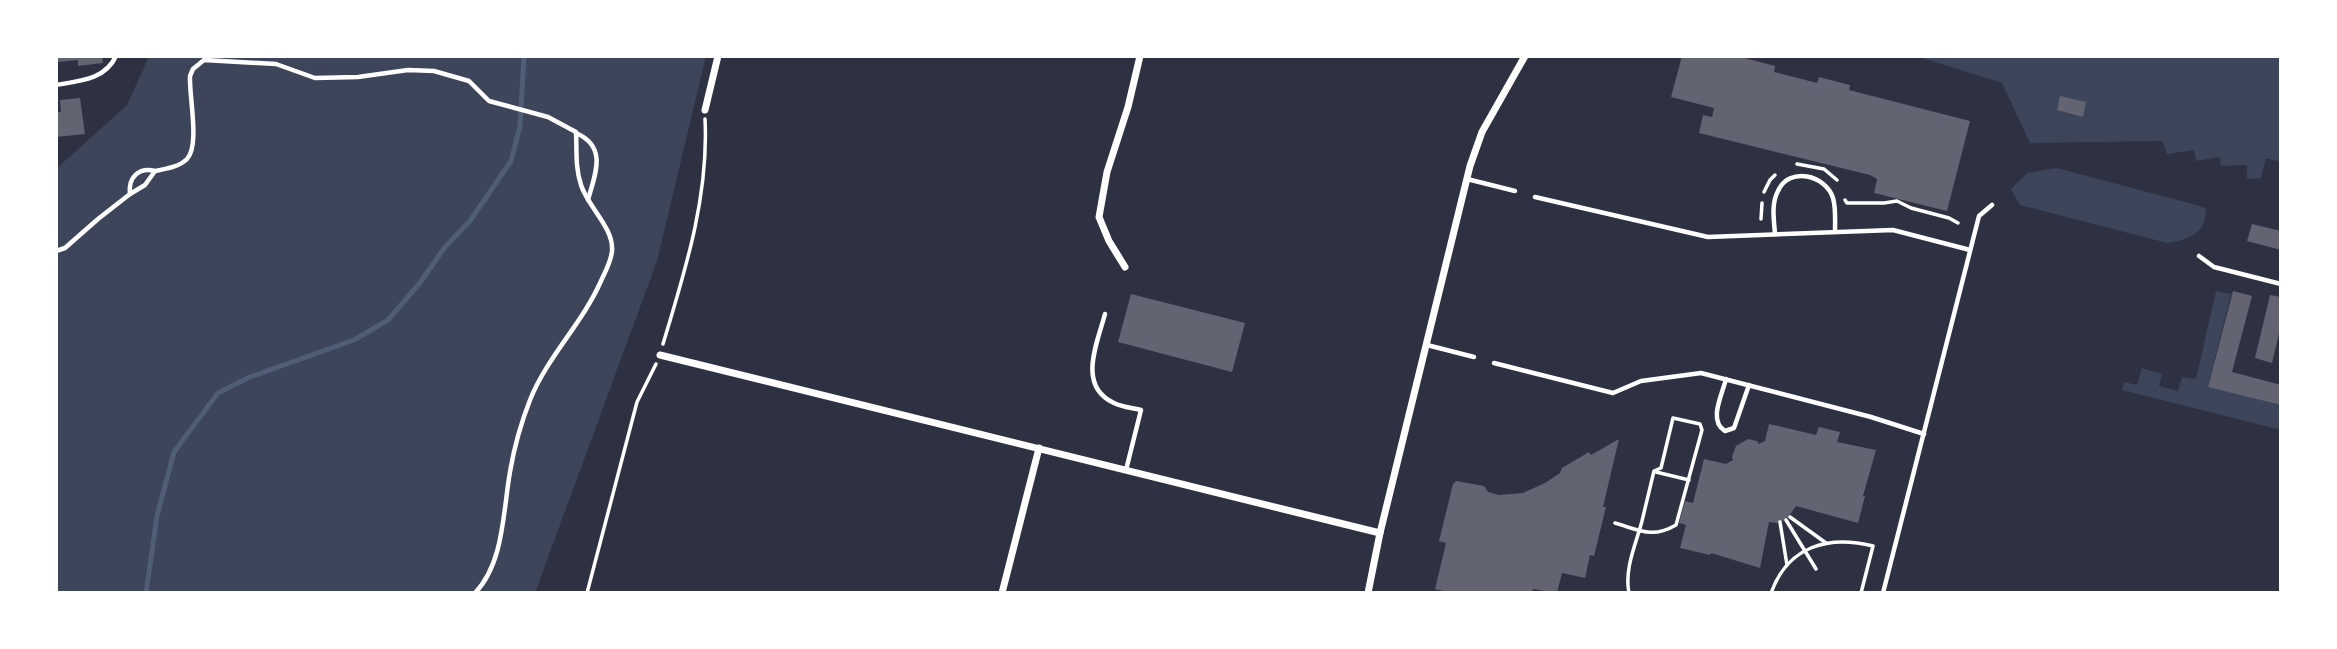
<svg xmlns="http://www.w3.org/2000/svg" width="2337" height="649" font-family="Commissioner,sans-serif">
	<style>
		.green { fill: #3c4559 }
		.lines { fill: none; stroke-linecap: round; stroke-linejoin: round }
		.stream { stroke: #4f5d75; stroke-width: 5 }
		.building { fill: #626471 }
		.path { stroke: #fff; stroke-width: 3.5 }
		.service { stroke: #fff; stroke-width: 4.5 }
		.minor { stroke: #fff; stroke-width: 7 }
	</style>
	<rect width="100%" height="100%" fill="#2d3142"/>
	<g class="green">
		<path d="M149 56H706L657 261 535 593H56V169L127 105Z"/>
		<path d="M1916 56H2281V162L2266 158 2261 178 2247 179V165L2221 166 2220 157 2196 161 2194 150 2167 154 2162 141 2030 143 2002 83Z"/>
		<path d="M2057 168 2200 206 2206 209C2206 234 2188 240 2167 243L2020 205 2011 189 2027 173Z"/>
		<path d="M2216 291 2231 294 2208 386 2281 405V430L2122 390 2124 382 2137 385 2142 368 2162 374 2159 386 2178 391 2182 377 2196 379Z"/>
	</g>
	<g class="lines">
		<path class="stream" d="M146 593 157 516 174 452 218 393 250 377 354 340 388 320 419 284 445 247 470 221 511 161 520 126 524 56"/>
	</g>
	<g class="building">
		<path d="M57 56H102L103 63 78 66V60L58 62Z"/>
		<path d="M1682 56H1717L1726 58 1727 56H1737L1775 66 1774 72 1817 83 1819 77 1850 85 1849 90 1970 121 1947 211 1874 193 1877 179 1870 175 1699 133 1703 115 1712 117 1714 108 1671 97Z"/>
		<path d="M2060 96 2086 102 2083 117 2057 110Z"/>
		<path d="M80 98 85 134 56 137V112H61L60 100Z"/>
		<path d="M2252 224 2281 231V250L2247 241Z"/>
		<path d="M2233 291 2252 296 2232 372 2281 385V405L2208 387Z"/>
		<path d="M1131 294 1245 323 1232 372 1118 342Z"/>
		<path d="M2270 295 2281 297V325L2272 363 2255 358Z"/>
		<path d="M1769 424 1816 435 1819 427 1840 432 1837 442 1876 450 1863 496H1865L1858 523 1796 506 1787 519 1778 523 1769 522 1760 568 1711 553 1710 555 1680 548 1686 525 1679 523 1685 501 1693 503 1704 459 1726 464 1733 460 1732 457 1736 446 1748 439 1757 441 1759 444 1765 441Z"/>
		<path d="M1619 439 1603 507H1606L1594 556 1590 555 1585 578 1562 573 1557 593 1533 589 1532 593H1452L1435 589 1446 543 1439 541 1453 484 1456 481 1484 486 1488 492 1499 495 1523 493 1545 483 1560 473 1562 468 1589 452 1591 455Z"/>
	</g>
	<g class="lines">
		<g class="path">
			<path d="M1797 164 1824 169 1837 180"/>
			<path d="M1764 192 1770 180 1775 175"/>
			<path d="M1845 200 1847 203H1884L1897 201 1911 208 1949 218 1958 223"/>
			<path d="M1761 219 1762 203"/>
			<path d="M663 344C685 271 709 196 705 119"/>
			<path d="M1656 472 1689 480"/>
			<path d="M1790 517 1826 543"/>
			<path d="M1786 520 1816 569"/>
			<path d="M1780 522 1787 565"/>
			<path d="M1615 523C1639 530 1652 539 1676 525L1702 430 1700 424 1673 418 1661 468 1654 471C1650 488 1646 504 1642 521 1636 544 1624 569 1629 593"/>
			<path d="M587 593 637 402 656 364"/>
			<path d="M1771 593C1788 546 1828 535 1873 546L1861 593"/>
		</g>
		<g class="service">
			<path d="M56 85C79 81 105 80 116 56"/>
			<path d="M576 133C608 147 595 174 588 200"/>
			<path d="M1467 179 1515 191"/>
			<path d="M130 194C128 177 139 167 155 171"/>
			<path d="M1535 197 1708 237 1893 230 1970 250"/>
			<path d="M1775 234C1774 220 1771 204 1778 191 1789 166 1826 175 1833 198 1836 208 1835 221 1835 231"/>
			<path d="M56 251 65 248 98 219 130 194 145 185 155 171C166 169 179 167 187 159 200 145 189 97 190 76L193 69 204 60 276 64 315 78 358 77 408 70 434 71 469 81 489 101 548 117 576 132C577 150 575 167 581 185 588 207 614 228 612 251 611 262 605 272 601 281 582 324 547 357 530 400 521 423 514 448 510 472 503 511 504 563 475 593"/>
			<path d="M2199 256 2214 267 2281 284"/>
			<path d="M1105 314C1097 344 1077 386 1114 403 1122 407 1132 408 1141 410L1126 470"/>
			<path d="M1427 345 1474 357"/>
			<path d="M1494 363 1613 393 1641 381 1701 373 1871 417 1924 434"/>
			<path d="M1726 379C1722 395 1708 421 1725 431L1734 428 1749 385"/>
			<path d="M1883 593 1979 216 1992 205"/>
		</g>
		<g class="minor">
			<path d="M705 110 718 56"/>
			<path d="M1125 267 1109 241 1099 217 1107 172 1128 107 1140 56"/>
			<path d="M660 355 1380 533"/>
			<path d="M1002 593 1039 448"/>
			<path d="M1368 593 1380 533 1470 166 1482 132 1525 56"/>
		</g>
	</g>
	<rect width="2337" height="649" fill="none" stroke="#ffffff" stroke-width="116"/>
</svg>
